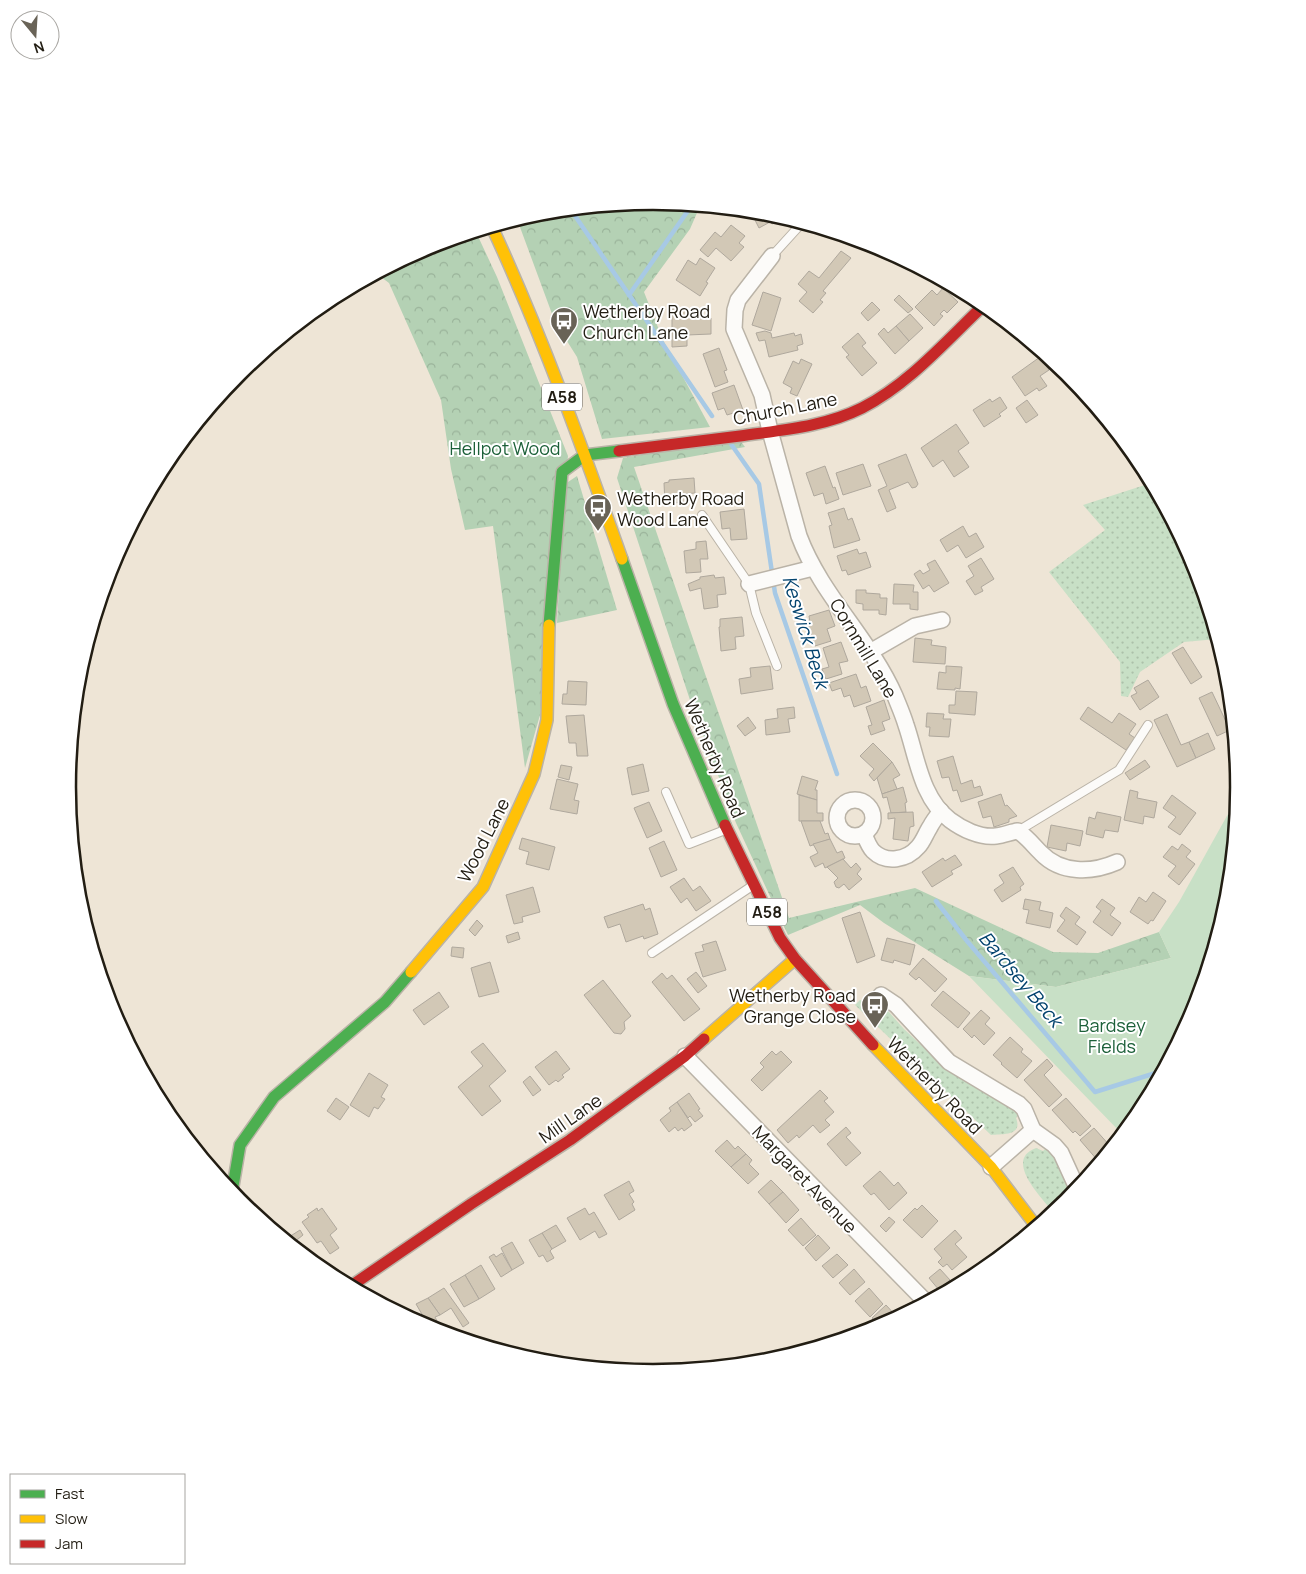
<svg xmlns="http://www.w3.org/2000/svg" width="1306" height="1574" font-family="Manrope,sans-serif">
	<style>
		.grass { fill: url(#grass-dots) }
		.forest { fill: url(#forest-crowns) }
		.park { fill: #c8e0c6 }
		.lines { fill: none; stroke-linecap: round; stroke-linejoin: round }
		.stream { stroke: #a7c9e5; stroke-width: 4.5 }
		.building { fill: #d2c8b6; stroke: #afa89d }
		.lane-casing { stroke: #bab3a7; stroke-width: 10 }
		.street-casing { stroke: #bab3a7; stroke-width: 18 }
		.fast-casing { stroke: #bab3a7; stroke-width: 14 }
		.slow-casing { stroke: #bab3a7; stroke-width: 14 }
		.jam-casing { stroke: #bab3a7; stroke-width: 14 }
		.lane { stroke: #fcfbf9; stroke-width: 8 }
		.street { stroke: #fcfbf9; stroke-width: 15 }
		.fast { stroke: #4caf50; stroke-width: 11 }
		.slow { stroke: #ffc107; stroke-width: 11 }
		.jam { stroke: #c62828; stroke-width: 11 }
		.labels { text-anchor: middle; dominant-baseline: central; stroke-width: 4; stroke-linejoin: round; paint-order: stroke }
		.shield { fill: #fff; stroke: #64615a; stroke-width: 1 }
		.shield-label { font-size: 16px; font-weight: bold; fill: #221d13 }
		.poi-label { font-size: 18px; fill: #221d13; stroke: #fff; text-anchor: start }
		.street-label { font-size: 18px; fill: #221d13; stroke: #fff }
		.park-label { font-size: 18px; fill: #1c6039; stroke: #fff }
		.water-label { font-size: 19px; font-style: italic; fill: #03436e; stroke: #fff }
		.rim { fill: none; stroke: #221d13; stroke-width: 2.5 }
	</style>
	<defs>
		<pattern id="grass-dots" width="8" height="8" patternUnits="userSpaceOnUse" patternTransform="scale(1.25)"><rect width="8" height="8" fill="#c8e0c6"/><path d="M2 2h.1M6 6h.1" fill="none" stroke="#acc0a9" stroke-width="1.8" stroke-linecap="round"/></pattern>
		<pattern id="forest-crowns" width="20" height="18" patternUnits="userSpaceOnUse" patternTransform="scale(1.25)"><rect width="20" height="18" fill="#b4d1b4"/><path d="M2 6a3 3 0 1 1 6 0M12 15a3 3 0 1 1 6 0" fill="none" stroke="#9ab39a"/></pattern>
	</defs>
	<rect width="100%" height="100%" fill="#eee5d6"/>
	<g class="grass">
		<path d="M1151 483 1194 563 1217 639 1184 642 1140 672 1128 697 1121 696 1120 662 1049 572 1105 530 1083 505Z"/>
		<path d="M860 1000 876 1005 888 1011 904 1029 941 1064 1019 1114 1016 1118C1023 1136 1003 1134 991 1135L855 1005Z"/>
		<path d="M1036 1148 1043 1151 1046 1148C1059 1162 1065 1177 1073 1194L1053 1212C1042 1198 1003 1160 1036 1148Z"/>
	</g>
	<g class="forest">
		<path d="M653 202 700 206 690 229 644 292 663 340 710 427 602 439 577 357 555 322 517 219 539 213Z"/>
		<path d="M476 232 497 277 568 456 540 715 525 768 493 526 465 530 451 469 441 400 389 283 377 274 429 246Z"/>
		<path d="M739 439 745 447 634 467 789 918 915 888 1053 952 1098 953 1159 932 1171 958 1056 987 969 976 884 923 860 905 788 935 736 823 690 700 617 478 623 458Z"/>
		<path d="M577 476 617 610 557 623 565 484Z"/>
	</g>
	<path class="park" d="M1238 796 1227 902 1194 1011 1140 1113 1122 1134 969 976 1056 987 1171 958 1159 932 1179 902Z"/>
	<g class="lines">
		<g class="stream">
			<path d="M571 210 712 416"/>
			<path d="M629 295 692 205"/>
			<path d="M731 444 759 484 775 593 837 774"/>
			<path d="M936 901 967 941 1095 1092 1162 1071"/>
		</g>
	</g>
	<g class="building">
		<path d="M764 212 768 213 783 218 772 224 770 222 759 228 754 218Z"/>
		<path d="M731 225 745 236 739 243 744 247 731 261 716 248 708 257 700 250 715 232 721 237Z"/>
		<path d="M841 251 851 258 823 291 826 293 820 300 823 302 813 313 799 301 807 292 798 284 809 271 819 278Z"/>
		<path d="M700 258 715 268 706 282 708 283 700 296 676 280 688 260 696 265Z"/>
		<path d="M943 288 958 302 947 313 944 310 940 314 943 316 934 326 915 307 932 290 937 295Z"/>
		<path d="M763 292 781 298 771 331 752 325Z"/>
		<path d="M899 295 913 309 908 313 894 300Z"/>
		<path d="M872 302 880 310 868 321 861 313Z"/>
		<path d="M672 309H695V318H711V334L687 335V346L672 347Z"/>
		<path d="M910 314 923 328 909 341 896 326Z"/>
		<path d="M896 326 909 341 895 354 878 334 884 328 888 333Z"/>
		<path d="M765 331 771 333 772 338 794 333 795 336 801 334 803 344 797 346 798 350 769 357 765 340 759 341 756 333Z"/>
		<path d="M858 333 866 343 862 346 877 363 862 376 846 357 849 355 842 347Z"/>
		<path d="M719 348 727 370 724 371 728 382 715 387 703 354Z"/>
		<path d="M1040 357 1049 370 1040 376 1047 386 1039 391 1037 388 1025 396 1012 377Z"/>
		<path d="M801 359 812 364 797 396 790 393 792 388 783 383 793 361 799 364Z"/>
		<path d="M734 385 743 410 727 415 724 408 718 410 712 393Z"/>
		<path d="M1000 397 1007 408 999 414 1001 416 984 427 973 410 990 399 992 402Z"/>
		<path d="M1027 400 1038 415 1026 423 1016 408Z"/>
		<path d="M956 424 969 443 958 451 969 467 954 477 943 460 933 467 921 448Z"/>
		<path d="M906 454 918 484 916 487 912 488 908 482 889 490 896 508 887 512 878 490 887 486 878 465Z"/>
		<path d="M863 464 871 486 843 495 836 473Z"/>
		<path d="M825 466 833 488 835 487 839 499 826 504 823 493 814 496 806 473Z"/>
		<path d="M694 478 695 493 683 494V502L665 504 664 483 669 482V480Z"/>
		<path d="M844 508 848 520 852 518 860 540 834 548 829 526 832 525 828 513Z"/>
		<path d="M744 509 747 539 731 540 730 528 722 529 720 512Z"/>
		<path d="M963 526 969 537 976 533 984 547 966 558 958 545 947 552 940 540Z"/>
		<path d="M706 541 708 559H700L701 572 686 573 684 551 696 549V542Z"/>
		<path d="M857 549 859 554 866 552 871 567 848 575 846 570 842 571 837 556Z"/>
		<path d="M981 558 994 579 981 587 983 591 975 595 966 581 974 576 968 566Z"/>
		<path d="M935 560 949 583 934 592 929 585 923 589 914 574 920 570 923 574 930 570 927 564Z"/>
		<path d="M714 575 715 578 724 577 726 594 717 595 718 607 704 609 701 588 690 591 688 584 700 579V577Z"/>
		<path d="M894 584 914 585 913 592H918V610L910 609V604H893Z"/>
		<path d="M856 590H866V593L880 594V598H887L886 615 879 614V610H863V604L856 603Z"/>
		<path d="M829 610 835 626 827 629 831 641 815 646 808 623 810 622 809 616Z"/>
		<path d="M742 617 744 636 735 637 736 649 721 651 719 627H720V619Z"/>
		<path d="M915 638 932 640 931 645 946 647 945 664 913 662Z"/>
		<path d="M841 642 848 661 839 663 842 674 826 679 822 669 829 667 823 648Z"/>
		<path d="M1183 647 1202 677 1191 684 1172 653Z"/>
		<path d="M770 666 773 689 741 694 739 679 751 677 750 668Z"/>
		<path d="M946 666 962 667 960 689 955 688V690L937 689 939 672 946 673Z"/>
		<path d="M856 674 861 688 866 686 871 701 854 707 850 695 844 697 841 688 832 691 829 683Z"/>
		<path d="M1148 680 1159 697 1140 710 1131 696 1137 693 1134 688Z"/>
		<path d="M568 681 587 682 586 705 562 704 563 694H567Z"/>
		<path d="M956 691 977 692 975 715 949 713V705H955Z"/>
		<path d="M1212 692 1230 730 1217 736 1199 698Z"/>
		<path d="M884 700 890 719 882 722 885 730 871 735 868 726 872 725 866 707Z"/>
		<path d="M794 707 795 718 788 719 790 732 766 735 765 720 778 718 777 709Z"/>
		<path d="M1088 707 1112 723 1119 713 1136 724 1129 734 1135 738 1126 750 1080 719Z"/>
		<path d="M927 713 944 714 943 719H951L949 737 929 736 930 727H926Z"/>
		<path d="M1167 714 1181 745 1189 742 1196 758 1177 767 1154 720Z"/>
		<path d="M584 715 588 756H577L576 743H569L566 716Z"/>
		<path d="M748 717 756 728 745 736 737 726Z"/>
		<path d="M1208 733 1215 749 1196 758 1189 742Z"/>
		<path d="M873 743 892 762 874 781 869 775 874 769 860 756Z"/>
		<path d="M953 756 961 784 972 780 974 788 980 786 983 795 961 802 957 790 953 791 949 777 942 778 937 761Z"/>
		<path d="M1145 760 1150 767 1130 780 1125 773Z"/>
		<path d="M892 762 900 775 893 779 897 789 882 794 877 778Z"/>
		<path d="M643 764 649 791 632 795 627 768Z"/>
		<path d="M561 765 572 767 569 780 558 777Z"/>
		<path d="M802 776 818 781 815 790H817V800L797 794Z"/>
		<path d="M557 779 578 784 574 800 579 801 577 814 550 809Z"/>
		<path d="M903 787 907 802 905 803 906 812 891 813 887 797 883 798 882 794Z"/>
		<path d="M1130 790 1138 792 1137 798 1157 802 1154 818 1144 816 1143 824 1124 820Z"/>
		<path d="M1001 794 1005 806 1007 805 1017 816 1009 819V822L994 827 991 816 983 818 978 802Z"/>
		<path d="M799 795 817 800V813H823V821H799Z"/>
		<path d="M1172 795 1196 813 1180 835 1168 827 1176 817 1163 808Z"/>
		<path d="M649 802 662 831 647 838 634 808Z"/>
		<path d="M913 812 914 826 910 827 908 841 893 839 895 818 888 819V813Z"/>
		<path d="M1097 812 1121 817 1118 832 1105 830 1103 838 1086 834 1089 817 1095 819Z"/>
		<path d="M801 821H820L825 834 828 833 830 839 810 846Z"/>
		<path d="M1051 825 1083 831 1080 846 1067 843 1066 851 1047 847Z"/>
		<path d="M522 838 555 847 549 870 526 864 529 852 519 849Z"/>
		<path d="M830 839 837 853 842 851 845 858 825 868 823 863 815 867 810 857 818 853 813 844Z"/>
		<path d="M664 841 677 870 661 877 649 848Z"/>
		<path d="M1182 844 1191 851 1186 857 1195 864 1179 885 1168 876 1176 866 1163 857 1172 846 1178 850Z"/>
		<path d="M955 855 962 865 951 871 953 874 932 887 922 872 943 858 945 861Z"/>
		<path d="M843 859 851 868 856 863 861 869 857 874 862 879 849 890 844 884 839 888 836 887 834 882 838 878 827 867Z"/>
		<path d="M1013 867 1024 884 1020 887 1021 890 1002 902 994 890 1004 883 999 875Z"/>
		<path d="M684 878 693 891 700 886 711 901 696 911 687 898 681 903 670 887Z"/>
		<path d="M533 887 540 912 522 917 523 922 514 924 506 895Z"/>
		<path d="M1153 892 1166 901 1153 921 1151 920 1148 924 1130 912 1139 897 1146 902Z"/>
		<path d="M1025 899 1041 902 1039 910 1053 913 1050 928 1026 923 1029 910 1023 909Z"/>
		<path d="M1102 899 1115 908 1110 915 1121 923 1112 936 1093 922 1101 911 1096 907Z"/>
		<path d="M643 904 645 910 650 908 658 934 644 939 643 936 626 942 620 924 608 928 604 917Z"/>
		<path d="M1066 907 1080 917 1075 924 1086 932 1077 945 1057 931 1065 920 1060 916Z"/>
		<path d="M860 912 875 956 857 963 842 918Z"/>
		<path d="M477 920 483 926 475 936 469 930Z"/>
		<path d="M518 932 520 939 508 943 506 936Z"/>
		<path d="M887 938 915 945 910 965 894 960 893 963 881 960Z"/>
		<path d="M716 941 726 970 703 977 695 953 704 951 702 945Z"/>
		<path d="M452 947 464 948 463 958 451 956Z"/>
		<path d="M923 958 947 979 935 992 919 977 916 980 909 974Z"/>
		<path d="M490 962 499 992 479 997 471 968Z"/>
		<path d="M696 972 707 986 698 993 687 979Z"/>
		<path d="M662 973 667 979 672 975 700 1009 684 1021 652 982Z"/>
		<path d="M603 980 631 1016 624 1022 625 1029 621 1034 614 1033 584 995Z"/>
		<path d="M943 991 970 1013 958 1028 931 1005Z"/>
		<path d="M439 992 449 1007 424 1025 413 1010Z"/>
		<path d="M981 1010 990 1018 985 1024 995 1033 984 1045 974 1035 972 1038 963 1029Z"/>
		<path d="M1010 1037 1023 1049 1021 1052 1032 1061 1017 1078 1001 1064 1002 1063 993 1055Z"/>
		<path d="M483 1043 506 1071 489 1086 501 1101 482 1116 458 1087 483 1066 471 1052Z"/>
		<path d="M556 1051 570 1069 562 1075 564 1077 558 1082 556 1080 549 1085 535 1067Z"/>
		<path d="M772 1051 776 1055 781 1051 792 1062 762 1091 751 1080 764 1067 760 1063Z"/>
		<path d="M1047 1059 1053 1066 1044 1075 1062 1095 1049 1107 1024 1080Z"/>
		<path d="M369 1073 388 1085 381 1097 385 1099 378 1109 374 1107 369 1117 350 1105Z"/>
		<path d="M530 1076 541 1090 533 1096 523 1082Z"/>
		<path d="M820 1090 828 1098 824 1101 834 1112 825 1120 830 1125 820 1133 813 1125 799 1138 797 1135 788 1143 777 1130Z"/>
		<path d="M689 1093 700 1109 698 1110 703 1116 695 1122 690 1116 688 1118 677 1102Z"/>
		<path d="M336 1098 349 1107 340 1120 327 1111Z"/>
		<path d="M1066 1098 1091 1126 1080 1136 1075 1131 1073 1133 1052 1110Z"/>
		<path d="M677 1102 692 1125 684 1131 682 1128 678 1131 675 1127 669 1132 660 1120 671 1111 669 1108Z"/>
		<path d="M846 1127 851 1133 846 1137 861 1153 846 1166 827 1144Z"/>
		<path d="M1094 1128 1111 1147 1099 1162 1080 1140Z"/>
		<path d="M727 1140 735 1149 738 1146 746 1154 731 1167 715 1151Z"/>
		<path d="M746 1154 752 1160 749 1164 759 1174 748 1184 731 1167Z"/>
		<path d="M880 1171 894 1186 898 1182 907 1193 889 1210 874 1193 871 1195 863 1186Z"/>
		<path d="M771 1180 783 1192 769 1204 758 1192Z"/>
		<path d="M629 1181 634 1191 629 1194 634 1202 632 1204 635 1210 619 1220 604 1195Z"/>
		<path d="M783 1192 799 1210 786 1223 769 1204Z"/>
		<path d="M922 1205 938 1221 922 1238 903 1220 915 1208 917 1210Z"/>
		<path d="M317 1208 318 1211 322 1208 337 1229 330 1235 339 1248 330 1254 321 1241 317 1243 302 1222 309 1217 307 1215Z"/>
		<path d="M585 1208 589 1215 594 1212 607 1234 599 1238 595 1231 580 1240 567 1218Z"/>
		<path d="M889 1217 895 1222 886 1232 880 1226Z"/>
		<path d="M801 1218 816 1235 803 1246 788 1230Z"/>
		<path d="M556 1225 566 1241 552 1249 542 1233Z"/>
		<path d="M300 1230 303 1235 293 1243 289 1237Z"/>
		<path d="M955 1230 962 1238 955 1244 967 1257 952 1270 947 1264 943 1267 938 1262 942 1258 934 1249Z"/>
		<path d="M542 1233 552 1249 550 1251 554 1258 547 1262 543 1255 539 1257 529 1240Z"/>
		<path d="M818 1235 830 1248 816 1261 805 1248Z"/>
		<path d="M512 1242 524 1263 512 1270 501 1248Z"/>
		<path d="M502 1253 512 1270 501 1277 489 1257 494 1254 496 1257Z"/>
		<path d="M837 1254 848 1265 833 1278 822 1266Z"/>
		<path d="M481 1265 495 1289 479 1299 465 1275Z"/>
		<path d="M854 1269 865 1282 850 1295 839 1283Z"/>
		<path d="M940 1269 950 1280 939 1290 929 1278Z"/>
		<path d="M465 1275 479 1299 464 1307 450 1284Z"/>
		<path d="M444 1288 469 1323 463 1327 451 1308 440 1315 428 1298Z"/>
		<path d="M869 1288 883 1304 870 1317 855 1301Z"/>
		<path d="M428 1298 440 1315 435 1317 438 1323 430 1328 416 1304Z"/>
		<path d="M886 1305 897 1317 880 1326 872 1318Z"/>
	</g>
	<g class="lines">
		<defs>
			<g id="lane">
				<path d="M772 256 802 223"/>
				<path d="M702 515 749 584 756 613 777 666"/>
				<path d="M666 792 689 844 725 830"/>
				<path d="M1018 831 1119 770 1148 725"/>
				<path d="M652 953 752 886"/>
			</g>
			<g id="street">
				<path d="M772 256 738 300 735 310 734 329 762 395 770 431 799 536C821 595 870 639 895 696 899 706 903 715 906 725 917 757 921 798 950 820 962 829 980 838 996 836 1004 835 1011 832 1018 831 1027 837 1033 845 1041 853 1061 874 1092 873 1117 862"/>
				<path d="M749 584 813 568"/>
				<path d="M870 652 915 626 942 620"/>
				<circle cx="855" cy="818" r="18"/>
				<path d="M864 834C866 839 869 847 873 851 886 864 907 860 918 847 923 842 926 833 930 827 933 821 937 816 941 811"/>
				<path d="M881 995 896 1005 949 1062 1019 1104 1024 1109 1033 1130 1054 1145 1061 1153 1077 1188"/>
				<path d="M685 1056 926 1302"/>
				<path d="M991 1167 1033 1130"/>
			</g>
			<g id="fast">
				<path d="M622 559 673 704 725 825"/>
				<path d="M549 625 562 472 585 455 619 451"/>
				<path d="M232 1192 240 1145 274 1097 385 1002 411 972"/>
			</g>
			<g id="slow">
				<path d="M492 227C542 335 582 447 622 559"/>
				<path d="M411 972 483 887 534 774 547 720 549 625"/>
				<path d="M704 1039 795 959"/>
				<path d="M873 1045 991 1167 1036 1226"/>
			</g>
			<g id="jam">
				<path d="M619 451C659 446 699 441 740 436 781 430 824 427 862 408 909 384 946 341 984 305"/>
				<path d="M725 825 780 938 795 959 873 1045"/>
				<path d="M351 1286 471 1204 570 1140 685 1056 704 1039"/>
			</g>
		</defs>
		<use href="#lane" class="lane-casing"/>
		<use href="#street" class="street-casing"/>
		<use href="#fast" class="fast-casing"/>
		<use href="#slow" class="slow-casing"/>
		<use href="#jam" class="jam-casing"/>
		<use href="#lane" class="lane"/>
		<use href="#street" class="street"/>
		<use href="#fast" class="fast"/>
		<use href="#slow" class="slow"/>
		<use href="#jam" class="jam"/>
	</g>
	<defs>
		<symbol id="bus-pin" viewBox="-11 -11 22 30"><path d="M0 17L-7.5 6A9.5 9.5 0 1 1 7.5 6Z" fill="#696357" stroke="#fff"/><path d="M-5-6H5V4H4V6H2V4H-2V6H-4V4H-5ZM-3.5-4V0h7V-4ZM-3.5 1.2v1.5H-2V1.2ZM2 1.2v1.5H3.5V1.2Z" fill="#fff"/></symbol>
	</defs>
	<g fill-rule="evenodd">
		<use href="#bus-pin" x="548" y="305" width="32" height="43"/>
		<use href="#bus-pin" x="582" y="492" width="32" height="43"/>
		<use href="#bus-pin" x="859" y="989" width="32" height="43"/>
	</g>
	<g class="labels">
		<g class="shield">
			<rect x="542" y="383.5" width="40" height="27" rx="4"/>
			<rect x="747" y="898.5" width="40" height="27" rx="4"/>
		</g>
		<g class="shield-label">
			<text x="562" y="397">A58</text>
			<text x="767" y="912">A58</text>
		</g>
		<g class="poi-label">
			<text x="583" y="311">Wetherby Road<tspan x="583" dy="21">Church Lane</tspan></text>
			<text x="617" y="498">Wetherby Road<tspan x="617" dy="21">Wood Lane</tspan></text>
			<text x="856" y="995" text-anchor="end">Wetherby Road<tspan x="856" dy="21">Grange Close</tspan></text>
		</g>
		<g class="street-label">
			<text transform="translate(785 408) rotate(-11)">Church Lane</text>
			<text transform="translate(864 648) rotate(59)">Cornmill Lane</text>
			<text transform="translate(715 758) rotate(67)">Wetherby Road</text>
			<text transform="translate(483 840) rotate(-63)">Wood Lane</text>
			<text transform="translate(935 1085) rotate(46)">Wetherby Road</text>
			<text transform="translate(570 1118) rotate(-35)">Mill Lane</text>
			<text transform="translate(805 1179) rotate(46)">Margaret Avenue</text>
		</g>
		<g class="park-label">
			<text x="505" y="448">Hellpot Wood</text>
			<text x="1112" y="1025">Bardsey<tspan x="1112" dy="21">Fields</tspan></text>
		</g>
		<g class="water-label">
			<text transform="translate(806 632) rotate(73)">Keswick Beck</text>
			<text transform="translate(1021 979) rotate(50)">Bardsey Beck</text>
		</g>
	</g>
	<path d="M0 0H1306V1574H0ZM76 787a577 577 0 1 1 1154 0a577 577 0 1 1-1154 0Z" fill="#fff" fill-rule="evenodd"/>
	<path class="rim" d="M76 787a577 577 0 1 1 1154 0a577 577 0 1 1-1154 0Z"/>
	<rect x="10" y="1474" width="175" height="90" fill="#ffffff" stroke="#a7a5a1"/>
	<rect x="20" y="1490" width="25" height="8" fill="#4caf50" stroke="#a7a5a1"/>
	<text x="55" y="1499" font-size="15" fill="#221d13">Fast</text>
	<rect x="20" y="1515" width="25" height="8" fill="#ffc107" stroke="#a7a5a1"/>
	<text x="55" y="1524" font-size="15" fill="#221d13">Slow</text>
	<rect x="20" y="1540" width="25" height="8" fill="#c62828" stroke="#a7a5a1"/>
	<text x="55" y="1549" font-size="15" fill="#221d13">Jam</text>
	<g transform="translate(35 35) rotate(162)"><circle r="24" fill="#ffffff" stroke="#a7a5a1"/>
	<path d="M0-4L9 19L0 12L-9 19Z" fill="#696357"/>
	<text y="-8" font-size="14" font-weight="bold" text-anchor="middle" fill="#221d13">N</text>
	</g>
</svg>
